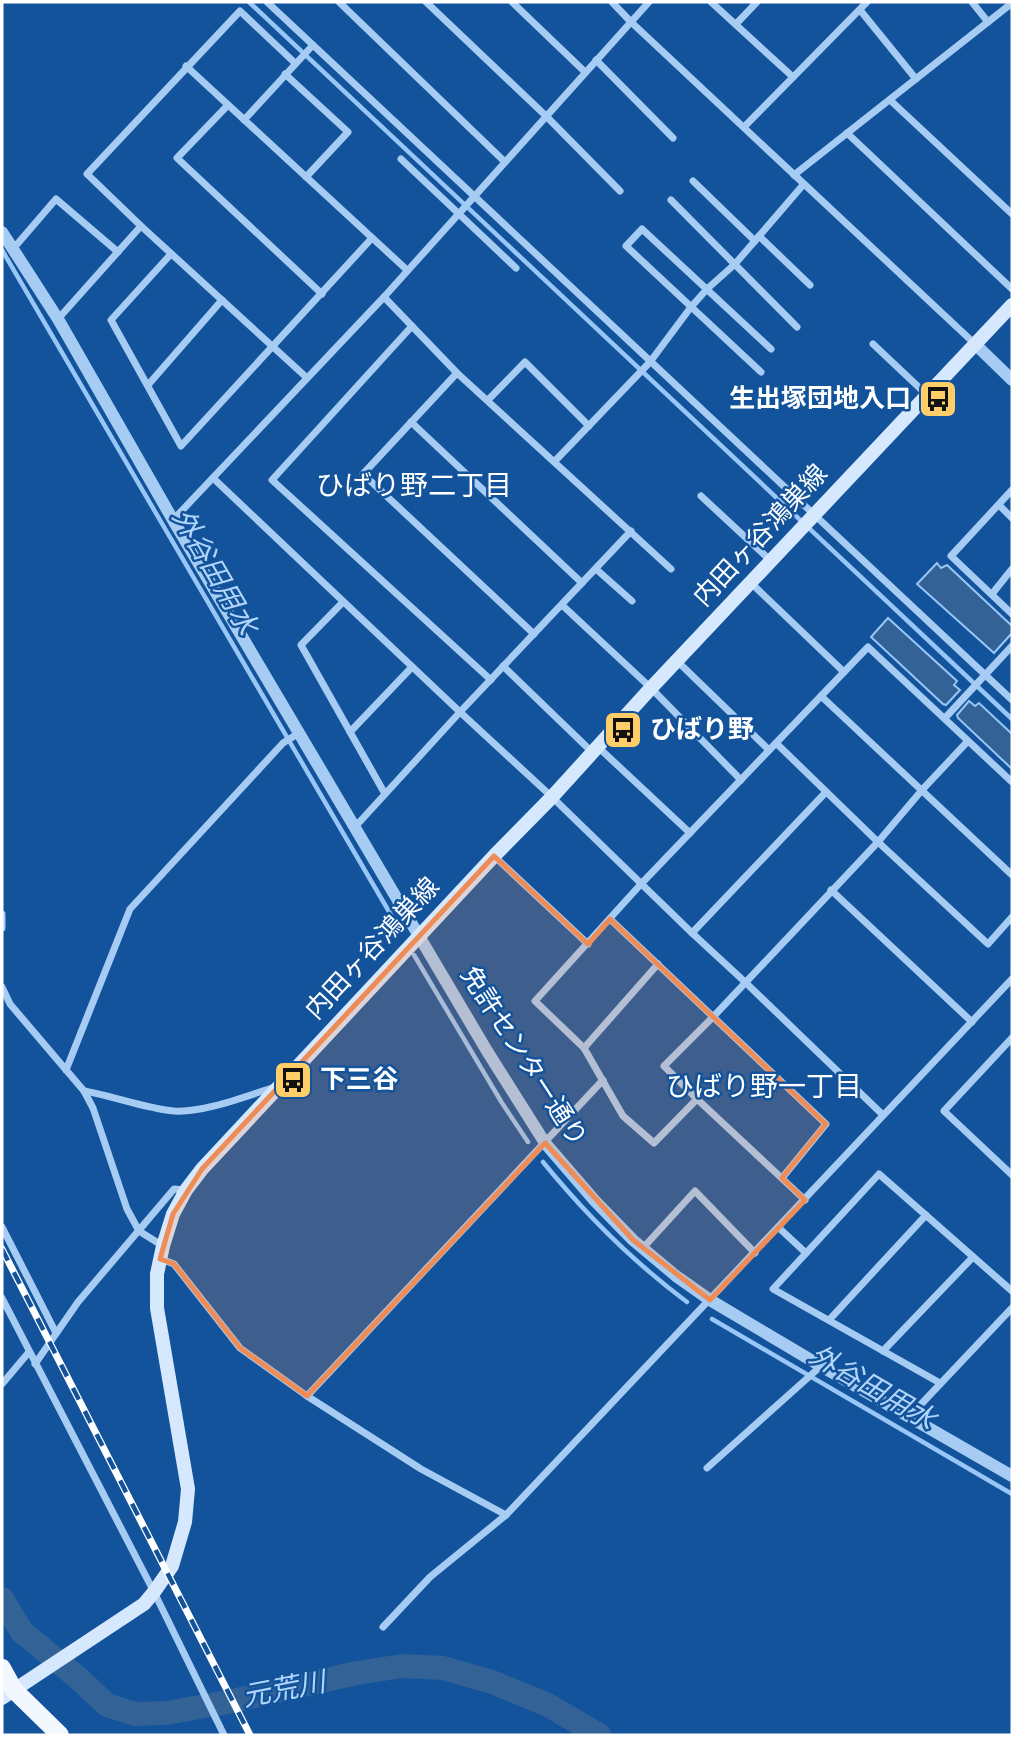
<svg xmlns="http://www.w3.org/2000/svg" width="1014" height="1737" font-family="'Sofia Sans Condensed','Noto Sans JP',sans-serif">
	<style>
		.water { fill: #336297; stroke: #98c7f7; stroke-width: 2 }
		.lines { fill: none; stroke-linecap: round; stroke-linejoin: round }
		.stream { stroke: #98c7f7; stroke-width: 4.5 }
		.river { stroke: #336297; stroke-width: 24 }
		.minor { stroke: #a6ccf4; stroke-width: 7 }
		.tertiary { stroke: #a6ccf4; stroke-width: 12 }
		.secondary { stroke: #d6e8fd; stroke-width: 14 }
		.primary { stroke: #f3f8ff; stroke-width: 18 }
		.rail-casing { stroke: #fff; stroke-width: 7 }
		.rail { stroke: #12539b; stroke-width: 4.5; stroke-dasharray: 13; stroke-linecap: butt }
		.marked { fill: #ef8b55; fill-opacity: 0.2; stroke: #ef8b55; stroke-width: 5; stroke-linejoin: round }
		.labels { text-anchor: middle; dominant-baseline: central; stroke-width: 5; stroke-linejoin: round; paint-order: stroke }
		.poi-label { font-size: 26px; font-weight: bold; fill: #fff; stroke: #12539b; text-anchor: start }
		.street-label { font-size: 26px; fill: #fff; stroke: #12539b }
		.neighbourhood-label { font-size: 28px; fill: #fff; stroke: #12539b }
		.water-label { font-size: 28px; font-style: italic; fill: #b2d6fb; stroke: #12539b }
	</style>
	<rect width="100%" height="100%" fill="#12539b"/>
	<g class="water">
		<path d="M937 563 941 568 947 565 1012 626V633L994 653 917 584Z"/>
		<path d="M888 618 957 681 954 685 960 690 946 705 943 704 871 637Z"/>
		<path d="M969 701 975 706 979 703 1012 734V769L958 718 957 715Z"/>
	</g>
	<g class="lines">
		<g class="stream">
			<path d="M249 2 1012 719"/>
			<path d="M2 250 391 915"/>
			<path d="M414 955 502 1103 528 1142"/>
			<path d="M543 1162C587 1216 632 1261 687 1302"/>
			<path d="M712 1319 1012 1494"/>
		</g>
		<path class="river" d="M2 1599 22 1632 77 1677 107 1705 135 1714 166 1713 228 1702 357 1673 402 1666 443 1668 492 1682 548 1705 599 1735"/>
		<g class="minor">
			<path d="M267 2 1012 700"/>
			<path d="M339 2 505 162"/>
			<path d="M426 2 546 116 620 191"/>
			<path d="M512 2 585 72"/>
			<path d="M612 2 630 21 975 344"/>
			<path d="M711 2 793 77"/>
			<path d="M972 2 988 22"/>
			<path d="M860 10 916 79"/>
			<path d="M736 24 757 2"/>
			<path d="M596 60 673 138"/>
			<path d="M295 63 240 11 87 174 141 226 306 377"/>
			<path d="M186 66 407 270"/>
			<path d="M285 74 348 132 306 177"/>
			<path d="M890 100 1012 214"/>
			<path d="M228 105 177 158 322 294"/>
			<path d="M244 120 313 45"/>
			<path d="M744 127 867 2"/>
			<path d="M847 133 1012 289"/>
			<path d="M401 159 516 268"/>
			<path d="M794 175 1012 3"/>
			<path d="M693 181 755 241"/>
			<path d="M671 200 797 327"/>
			<path d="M759 236 810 285"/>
			<path d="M13 249 56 199 118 252"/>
			<path d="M171 254 111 320 181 446 372 238"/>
			<path d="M384 297 457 373 671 569"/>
			<path d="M58 319 141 226"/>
			<path d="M412 326 272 480 491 680"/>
			<path d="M873 344 927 395"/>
			<path d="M761 372 626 246 642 229 771 349"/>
			<path d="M457 373 363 474 534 634"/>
			<path d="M148 385 222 300"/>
			<path d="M488 400 525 362 589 426"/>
			<path d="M411 422 582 583"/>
			<path d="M555 461 650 362 691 307 707 289 735 264 803 185"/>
			<path d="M213 478 460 712 552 797 692 933 745 982 883 1115"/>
			<path d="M1012 490 951 556 1012 614"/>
			<path d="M701 496 771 561"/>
			<path d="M999 505 1012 518"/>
			<path d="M173 520 384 297 649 2"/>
			<path d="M596 569 632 601"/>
			<path d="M751 583 844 672"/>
			<path d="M992 594 1012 569"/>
			<path d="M343 602 301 645 385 794"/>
			<path d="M562 605 651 688 741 780"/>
			<path d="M677 661 769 750"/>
			<path d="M503 666 592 752"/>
			<path d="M821 696 1012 875"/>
			<path d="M945 718 1012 646"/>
			<path d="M350 732 412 667"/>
			<path d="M776 743 878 842 988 944 1012 917"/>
			<path d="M598 747 690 833"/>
			<path d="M355 827 460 712 631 531"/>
			<path d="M494 856 588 944"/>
			<path d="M831 890 972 1022"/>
			<path d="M2 914V928"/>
			<path d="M610 919 826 1124 782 1178"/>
			<path d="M692 933 826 792"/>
			<path d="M2 987 10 1004 84 1091 93 1108 127 1209 139 1231 163 1246"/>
			<path d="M1012 1038 944 1111 1012 1175"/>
			<path d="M584 1048 658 964"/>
			<path d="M66 1070 130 909 283 743 299 733"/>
			<path d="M84 1091C114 1096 143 1108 174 1111 204 1113 246 1096 275 1087"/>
			<path d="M697 1099 654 1143 623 1116 584 1048 535 1001 641 884 868 647 1012 782"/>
			<path d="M805 1200 697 1099 664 1066 714 1016 878 842 922 790 968 741"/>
			<path d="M2 1227 56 1333"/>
			<path d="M779 1228 806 1253"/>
			<path d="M643 1248 695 1191 755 1253"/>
			<path d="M161 1259 174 1264 240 1348 307 1396 421 1469 506 1515"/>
			<path d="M2 1298 154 1592 224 1735"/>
			<path d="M829 1320 926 1215"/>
			<path d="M883 1351 973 1257"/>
			<path d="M35 1364 78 1302 174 1189 186 1190"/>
			<path d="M940 1383 773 1289 879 1174 1012 1291"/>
			<path d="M2 1384 29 1352"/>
			<path d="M307 1396 603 1080"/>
			<path d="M909 1417 1012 1308"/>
			<path d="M707 1468 821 1366"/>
			<path d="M383 1627 430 1577 506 1515 1012 979"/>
		</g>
		<g class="tertiary">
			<path d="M2 232 58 319 173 520 419 936 487 1051 545 1143 595 1201 633 1240 676 1276 710 1300 821 1366 1012 1476"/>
			<path d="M975 344 1012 380"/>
		</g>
		<path class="secondary" d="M2 1698 144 1604 154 1592 172 1566 185 1522 188 1489 157 1308V1274L163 1246 173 1214 186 1190 202 1169 494 856 552 797 651 688 1012 305"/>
		<path class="primary" d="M2 1668 14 1690 60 1735"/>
		<defs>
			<path id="rail" d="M2 1249 250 1735"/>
		</defs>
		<use href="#rail" class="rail-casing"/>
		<use href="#rail" class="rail"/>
	</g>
	<path class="marked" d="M494 856 588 944 610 919 826 1124 782 1178 805 1200 710 1300 633 1240 545 1143 307 1396 240 1348 174 1264 160 1259 173 1214 202 1169Z"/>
	<defs>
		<symbol id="bus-square" viewBox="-11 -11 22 22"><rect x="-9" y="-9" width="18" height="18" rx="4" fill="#ffce69" stroke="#12539b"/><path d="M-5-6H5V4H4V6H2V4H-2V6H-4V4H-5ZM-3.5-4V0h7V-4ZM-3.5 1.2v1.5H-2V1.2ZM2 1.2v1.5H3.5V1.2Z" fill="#111"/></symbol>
	</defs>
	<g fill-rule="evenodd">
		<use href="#bus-square" x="916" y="377" width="44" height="44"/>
		<use href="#bus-square" x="601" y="708" width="44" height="44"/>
		<use href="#bus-square" x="271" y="1058" width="44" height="44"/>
	</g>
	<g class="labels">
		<g class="poi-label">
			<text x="911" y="399" text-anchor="end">生出塚団地入口</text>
			<text x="650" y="730">ひばり野</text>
			<text x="320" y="1080">下三谷</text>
		</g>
		<g class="street-label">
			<text transform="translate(761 536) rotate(-47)">内田ヶ谷鴻巣線</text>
			<text transform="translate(373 949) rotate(-47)">内田ヶ谷鴻巣線</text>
			<text transform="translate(523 1057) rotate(57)">免許センター通り</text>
		</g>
		<g class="neighbourhood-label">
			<text x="414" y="486">ひばり野二丁目</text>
			<text x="764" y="1087">ひばり野一丁目</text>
		</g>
		<g class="water-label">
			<text transform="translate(214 572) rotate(60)">外谷田用水</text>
			<text transform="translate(872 1388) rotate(30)">外谷田用水</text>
			<text transform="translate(284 1690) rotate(-11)">元荒川</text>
		</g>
	</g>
	<rect width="1014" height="1737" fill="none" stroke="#ffffff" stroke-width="7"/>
</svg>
